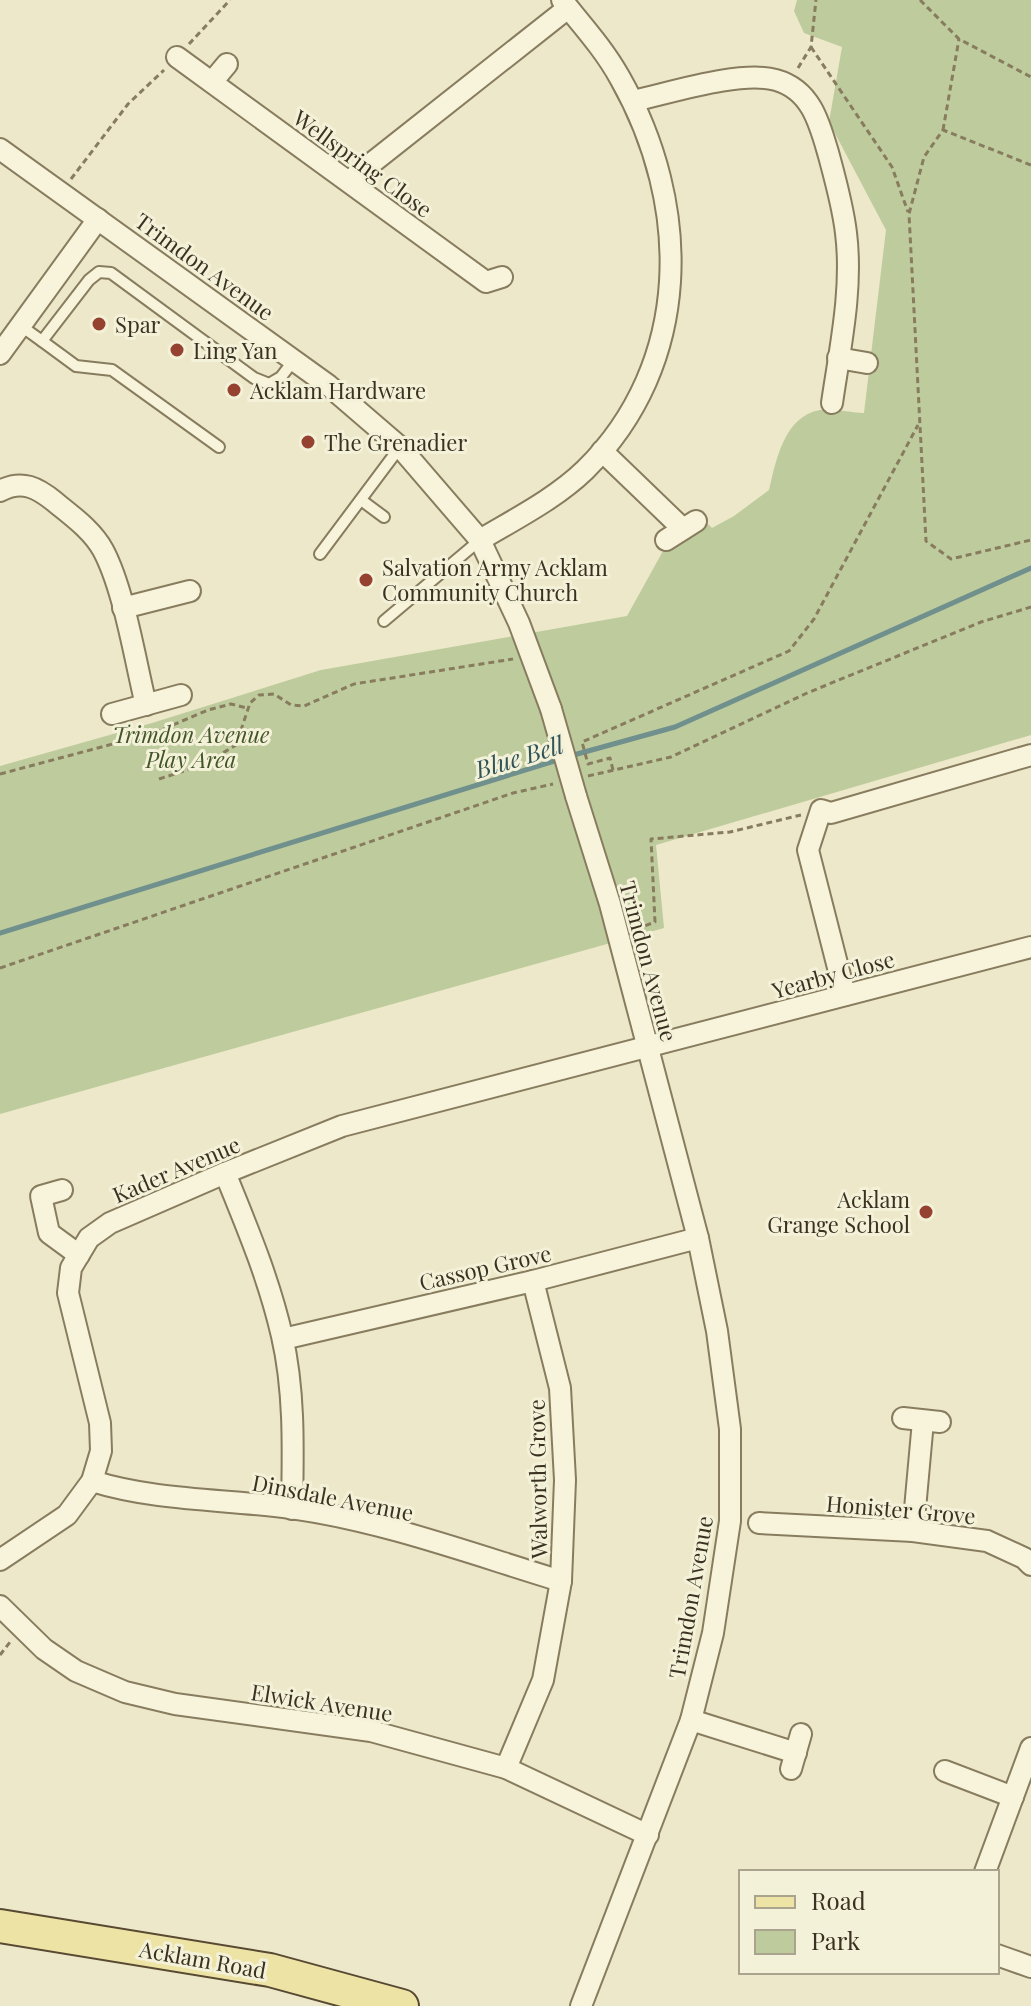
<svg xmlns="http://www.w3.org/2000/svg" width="1031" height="2006" font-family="'Playfair Display',serif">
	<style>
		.green { fill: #becb9d }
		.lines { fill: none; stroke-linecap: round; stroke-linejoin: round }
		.stream { stroke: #70908d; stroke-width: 5 }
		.lane-casing { stroke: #887c5f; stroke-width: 14 }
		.street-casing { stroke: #887c5f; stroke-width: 24 }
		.primary-casing { stroke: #574932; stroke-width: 36 }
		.path { stroke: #887c5f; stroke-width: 3; stroke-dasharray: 6 4; stroke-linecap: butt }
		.lane { stroke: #f8f4dc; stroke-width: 10 }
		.street { stroke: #f8f4dc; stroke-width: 20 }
		.primary { stroke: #ede3a4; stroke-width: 32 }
		.street-bridge-casing { stroke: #887c5f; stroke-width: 24; stroke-linecap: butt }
		.street-bridge { stroke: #f8f4dc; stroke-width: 20 }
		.poi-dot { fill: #954231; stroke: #f4f1d9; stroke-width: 3 }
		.labels { text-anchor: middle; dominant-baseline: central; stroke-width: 6; stroke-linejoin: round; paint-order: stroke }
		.street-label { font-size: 22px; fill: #3a3121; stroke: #f4f1d9 }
		.poi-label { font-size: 22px; fill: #3a3121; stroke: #f4f1d9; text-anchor: start }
		.park-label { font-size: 22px; font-style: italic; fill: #425529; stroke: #f4f1d9 }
		.water-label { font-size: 24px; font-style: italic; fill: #315459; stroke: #f4f1d9 }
	</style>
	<rect width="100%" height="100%" fill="#ede8c9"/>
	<path class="green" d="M797 0H1031V735L656 845 664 928 0 1114V766L152 723 321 670 627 616 663 551 706 522 712 528 734 516 769 490C776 461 784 416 820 410 834 408 850 413 864 413L886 230 829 122 842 47 804 33 794 11Z"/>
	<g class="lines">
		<g class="stream">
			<path d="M570 756 675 727 1031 568"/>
			<path d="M0 933 561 759"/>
		</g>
		<defs>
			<g id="lane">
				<path d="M21 326 42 341 89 280 99 272 111 273 254 378 269 384 281 377 294 360"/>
				<path d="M42 341 76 366 112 370 219 447"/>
				<path d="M361 500 384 517"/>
				<path d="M320 554 400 447"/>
				<path d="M384 621 480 540"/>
			</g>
			<g id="street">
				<path d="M177 57 486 282 502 277"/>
				<path d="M212 82 227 64"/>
				<path d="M633 101C670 93 741 70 776 80 812 90 820 125 829 156 836 182 843 207 846 233 853 289 840 348 832 403"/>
				<path d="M0 149 328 385 400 447 480 540 519 623 551 709"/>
				<path d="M349 181 568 8"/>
				<path d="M0 354 98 219"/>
				<path d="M838 358 867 363"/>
				<path d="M602 451 683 529"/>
				<path d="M0 491C22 479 38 488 55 502 72 516 92 530 103 550 124 589 135 660 146 705"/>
				<path d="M480 540C515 519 555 499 585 470 693 363 692 205 620 78 604 49 582 25 562 0"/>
				<path d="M666 540 696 521"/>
				<path d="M123 608 190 591"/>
				<path d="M112 714 181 695"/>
				<path d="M576 796 610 904 698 1238 717 1331 730 1429V1521L713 1633 691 1720 581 2006"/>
				<path d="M845 995 808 850 821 810 831 813 1031 755"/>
				<path d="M225 1173C247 1227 269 1279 282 1336 295 1392 293 1452 292 1509"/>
				<path d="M62 1190 41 1196 49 1233 79 1255"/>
				<path d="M283 1339 533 1281 698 1238"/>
				<path d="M903 1418 940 1422"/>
				<path d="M92 1481C156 1501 224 1499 291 1508 383 1521 472 1554 561 1581"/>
				<path d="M759 1523 913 1531 987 1541 1024 1558 1031 1565"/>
				<path d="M913 1531 923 1421"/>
				<path d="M0 1560 67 1515 92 1481 101 1451 100 1423 68 1293 71 1268 89 1238 110 1223 225 1173 342 1126 1031 947"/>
				<path d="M0 1606 44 1649 76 1671 125 1692 175 1704 371 1731 506 1768 648 1835"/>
				<path d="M691 1720 796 1753"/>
				<path d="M506 1768 543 1680 561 1581 565 1480 560 1388 533 1281"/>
				<path d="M791 1769 801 1734"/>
				<path d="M945 1771 1013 1797"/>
				<path d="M985 1872 1031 1748"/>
				<path d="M997 1955 1031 1967"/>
			</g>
			<path id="primary" d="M0 1926 270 1970 402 2006"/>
		</defs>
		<use href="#lane" class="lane-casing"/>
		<use href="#street" class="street-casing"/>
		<use href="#primary" class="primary-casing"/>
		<g class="path">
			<path d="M920 0 959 39 1031 77"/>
			<path d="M189 44 230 0"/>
			<path d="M811 47 892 167 908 212"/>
			<path d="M798 68 811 47 816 0"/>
			<path d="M943 130 959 39"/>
			<path d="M1031 165 943 130 924 157 909 214 926 541 951 559 1031 540"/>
			<path d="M71 179 128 104 164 70"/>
			<path d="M613 770 610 758 588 764 582 742 789 651 814 619 918 425"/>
			<path d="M0 774 154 733 208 710 231 704 247 708"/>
			<path d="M588 776 671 757 807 693 981 622 1031 607"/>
			<path d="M159 779 203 765 236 745 250 703 259 695 274 694 291 705 304 706 354 684 513 659"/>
			<path d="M636 929 655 922 651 839 730 832 801 815"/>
			<path d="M0 968 513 793 553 784"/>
			<path d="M0 1655 10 1642"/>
		</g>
		<use href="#lane" class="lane"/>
		<use href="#street" class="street"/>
		<use href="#primary" class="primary"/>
		<defs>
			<path id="street-bridge" d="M551 709 576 796"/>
		</defs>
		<use href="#street-bridge" class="street-bridge-casing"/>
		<use href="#street-bridge" class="street-bridge"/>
	</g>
	<g class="poi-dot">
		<circle cx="99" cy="324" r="8"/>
		<circle cx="177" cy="350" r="8"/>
		<circle cx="234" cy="390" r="8"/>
		<circle cx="308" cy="442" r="8"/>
		<circle cx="366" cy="580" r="8"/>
		<circle cx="926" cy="1212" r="8"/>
	</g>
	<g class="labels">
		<g class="street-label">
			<text transform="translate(363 163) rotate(36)">Wellspring Close</text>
			<text transform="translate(205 266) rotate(36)">Trimdon Avenue</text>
			<text transform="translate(649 961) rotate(75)">Trimdon Avenue</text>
			<text transform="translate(833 974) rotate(-15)">Yearby Close</text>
			<text transform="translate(176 1169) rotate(-23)">Kader Avenue</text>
			<text transform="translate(485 1267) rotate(-13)">Cassop Grove</text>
			<text transform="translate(537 1479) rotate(-91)">Walworth Grove</text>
			<text transform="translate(333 1497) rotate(11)">Dinsdale Avenue</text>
			<text transform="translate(901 1509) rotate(5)">Honister Grove</text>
			<text transform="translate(690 1597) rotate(-80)">Trimdon Avenue</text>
			<text transform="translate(322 1702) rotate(9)">Elwick Avenue</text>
			<text transform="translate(203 1959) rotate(10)">Acklam Road</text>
		</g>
		<g class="poi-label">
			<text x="115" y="324">Spar</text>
			<text x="193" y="350">Ling Yan</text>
			<text x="250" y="390">Acklam Hardware</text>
			<text x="324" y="442">The Grenadier</text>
			<text x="382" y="567">Salvation Army Acklam<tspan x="382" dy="25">Community Church</tspan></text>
			<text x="910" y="1199" text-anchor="end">Acklam<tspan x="910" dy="25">Grange School</tspan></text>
		</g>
		<g class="park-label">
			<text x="191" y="734">Trimdon Avenue<tspan x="191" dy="25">Play Area</tspan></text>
		</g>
		<g class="water-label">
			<text transform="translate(519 756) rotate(-17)">Blue Bell</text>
		</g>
	</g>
	<rect x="739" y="1870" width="260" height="104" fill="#f4f1d9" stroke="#aaa48f" stroke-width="2"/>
	<rect x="755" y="1896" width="40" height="12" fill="#ede3a4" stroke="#aaa48f" stroke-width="2"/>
	<text x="811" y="1910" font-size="24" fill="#3a3121">Road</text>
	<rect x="755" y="1930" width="40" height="24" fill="#becb9d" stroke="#aaa48f" stroke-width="2"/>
	<text x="811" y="1950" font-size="24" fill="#3a3121">Park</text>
</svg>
